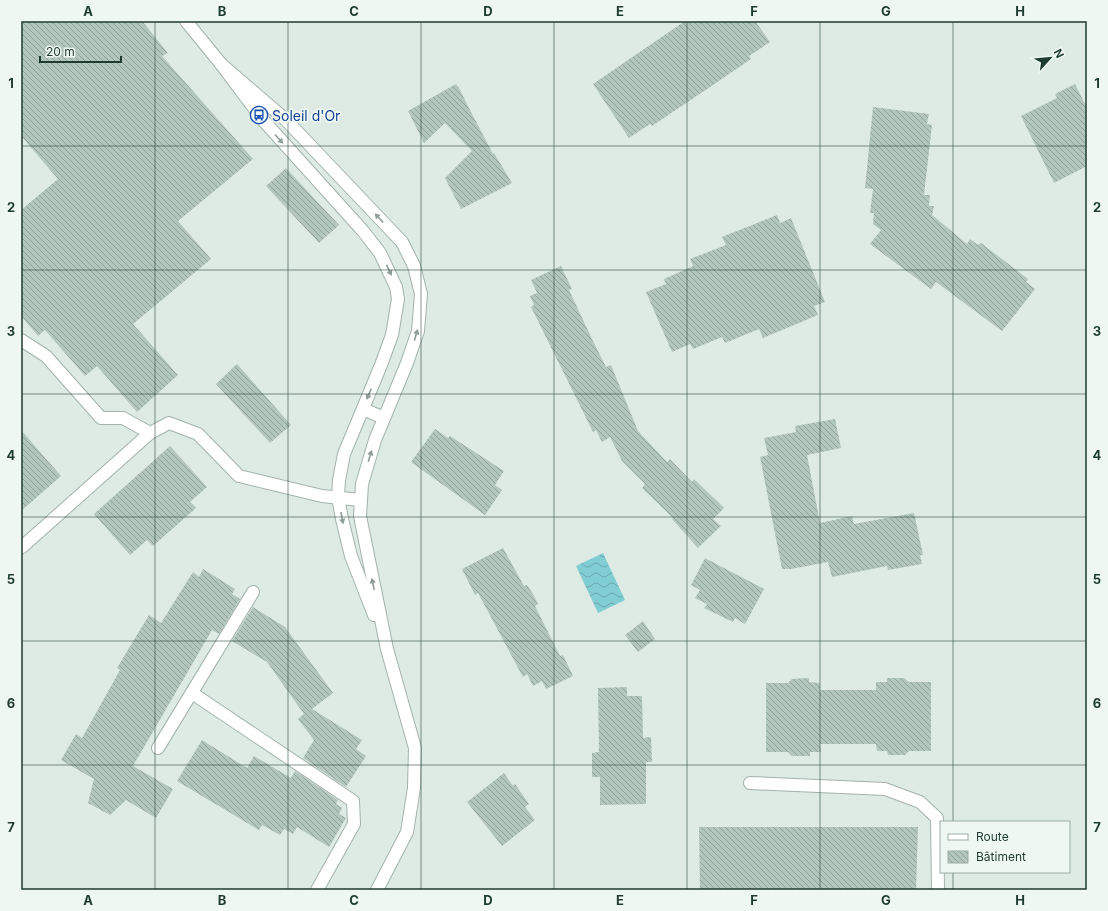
<svg xmlns="http://www.w3.org/2000/svg" width="1108" height="911" font-family="Inter,sans-serif">
	<style>
		.water { fill: url(#water-waves) }
		.building { fill: url(#building-back-hatch) }
		.lines { fill: none; stroke-linecap: round; stroke-linejoin: round }
		.service-casing { stroke: #a1b3ab; stroke-width: 14 }
		.minor-casing { stroke: #a1b3ab; stroke-width: 14 }
		.service { stroke: #fff; stroke-width: 12 }
		.minor { stroke: #fff; stroke-width: 12 }
		.oneway { fill: #8e9d98 }
		.grid { fill: none; stroke: #1e3b32; stroke-width: 1; stroke-opacity: 0.55 }
		.labels { text-anchor: middle; dominant-baseline: central; stroke-width: 3.5; stroke-linejoin: round; paint-order: stroke }
		.transit-label { font-size: 14px; fill: #164399; stroke: #eef7f2; text-anchor: start }
		.neatline { fill: none; stroke: #1e3b32; stroke-width: 1.5 }
		.grid-label { font-size: 13px; text-anchor: middle; font-weight: bold; fill: #1e3b32 }
	</style>
	<defs>
		<pattern id="water-waves" width="16" height="10" patternUnits="userSpaceOnUse"><rect width="16" height="10" fill="#81cdd4"/><path d="M0 5q4-4 8 0t8 0" fill="none" stroke="#69a8ad"/></pattern>
		<pattern id="building-back-hatch" width="6" height="6" patternUnits="userSpaceOnUse"><rect width="6" height="6" fill="#b3c6bd"/><path d="M-1 5l2 2M0 0l6 6M5-1l2 2" fill="none" stroke="#91a29a"/></pattern>
	</defs>
	<rect width="100%" height="100%" fill="#deebe4"/>
	<path class="water" d="M603 553 625 600 598 613 576 566Z"/>
	<g class="building">
		<path d="M21 21H142L168 53 162 56 253 159 178 221 211 259 133 324 178 375 137 412 97 366 85 376 45 330 38 336 21 316V210L58 179 21 136Z"/>
		<path d="M685 21H755L770 42 749 56 751 59 713 85 652 126 650 124 629 138 593 84Z"/>
		<path d="M456 84 457 86H458L472 114 493 154 494 153 512 183 461 209 445 178 472 151 445 123 424 143 408 111Z"/>
		<path d="M1075 84 1087 108V166L1054 183 1021 116 1057 98 1055 94Z"/>
		<path d="M873 107 929 114 927 124 932 125 924 195H930L929 206H934L932 215 967 244 970 239 978 245 981 243 1028 279 1026 282 1035 289 1002 331 936 282 931 289 870 244 881 230 873 224 874 213H870L873 189 865 188Z"/>
		<path d="M286 168 339 225 319 243 266 186Z"/>
		<path d="M777 215 780 223 791 218 825 302 814 306 818 315 763 338 759 329 725 343 722 337 693 349 690 344 672 352 646 292 666 284 664 279 693 266 690 259 726 245 722 237Z"/>
		<path d="M561 266 572 289 569 290 592 339 606 367 611 365 638 431 667 462 670 459 692 482 694 479 724 508 713 519 721 526 698 548 672 519 673 518 642 488 645 484 622 461 610 437 602 442 596 430 593 432 531 307 534 305 530 296 537 293 531 280Z"/>
		<path d="M237 364 291 425 270 443 216 384Z"/>
		<path d="M835 419 841 448 807 455 820 523 852 516 854 524 914 513 923 555H920L922 564 888 570 887 566 832 577 828 562 791 569H782L760 457 768 455 764 438 796 432 795 426Z"/>
		<path d="M435 429 448 438 450 436 504 471 495 485 502 490 485 515 411 462Z"/>
		<path d="M21 430 61 476 21 511Z"/>
		<path d="M170 446 207 487 190 502 196 508 153 546 147 540 130 555 94 514Z"/>
		<path d="M503 548 524 586 527 585 533 594 538 604 535 606 560 656 563 655 573 676 546 689 542 681 533 686 527 674 523 677 478 593 475 595 462 569Z"/>
		<path d="M705 558 764 589 745 624 735 618 733 622 704 608 707 604 695 598 700 590 691 585Z"/>
		<path d="M203 569 235 589 232 594 240 599 219 634 212 630 133 766 173 789 156 818 126 800 110 815 88 803 94 779 61 760 76 734 82 738 120 670 117 668 149 615 161 623 193 572 199 577Z"/>
		<path d="M253 607 285 627 333 693 312 709 362 740 356 749 366 756 346 787 303 758 314 740 298 719 304 714 267 662 232 641Z"/>
		<path d="M643 621 655 639 638 652 625 635Z"/>
		<path d="M809 678V682L820 683V690H876V682H887V678H904L909 682H931V751H909L905 755H888L887 751H877L876 744H820L821 752H810V756H792L788 752H766V683H788L792 679Z"/>
		<path d="M627 687V696H642L643 738 651 737 652 762H646V804L600 805V777H592V753L599 752 598 688Z"/>
		<path d="M202 740 247 768 254 756 291 778 295 771 338 800 336 804 342 808 339 814 346 818 329 847 297 827 293 834 284 829 280 835 262 825 259 830 177 781Z"/>
		<path d="M504 773 513 786 515 784 529 804 525 807 535 820 502 846 467 802Z"/>
		<path d="M699 827H918L916 890H700Z"/>
	</g>
	<g class="lines">
		<defs>
			<g id="service">
				<path d="M21 340 46 356 101 418H123L150 433 169 423 198 434 239 476 322 496 360 500"/>
				<path d="M22 547 150 433"/>
				<path d="M192 693 353 801 354 824 317 890"/>
				<path d="M158 748 253 592"/>
				<path d="M750 783 885 789 920 802 937 818 938 890"/>
			</g>
			<g id="minor">
				<path d="M186 21 221 64 263 120 363 231 380 253 396 287 398 299 392 335 381 365 344 454 339 480 338 497 342 519 351 556 374 615"/>
				<path d="M221 64 286 120 402 242 414 266 421 294 418 331 407 363 375 440 362 484 360 516 387 649 415 748 414 788 407 832 377 890"/>
				<path d="M363 409 384 418"/>
			</g>
		</defs>
		<use href="#service" class="service-casing"/>
		<use href="#minor" class="minor-casing"/>
		<use href="#service" class="service"/>
		<use href="#minor" class="minor"/>
	</g>
	<defs><path id="oneway-solid" d="M-6-.8H1V-3.2L6.5 0L1 3.2V.8H-6Z"/></defs>
	<g class="oneway">
		<use href="#oneway-solid" transform="translate(279 139) rotate(48)"/>
		<use href="#oneway-solid" transform="translate(379 218) rotate(-133)"/>
		<use href="#oneway-solid" transform="translate(389 270) rotate(65)"/>
		<use href="#oneway-solid" transform="translate(416 335) rotate(-74)"/>
		<use href="#oneway-solid" transform="translate(369 394) rotate(113)"/>
		<use href="#oneway-solid" transform="translate(370 456) rotate(-73)"/>
		<use href="#oneway-solid" transform="translate(342 518) rotate(79)"/>
		<use href="#oneway-solid" transform="translate(373 584) rotate(-102)"/>
	</g>
	<path class="grid" d="M155 21V890M288 21V890M421 21V890M554 21V890M687 21V890M820 21V890M953 21V822M21 146H1087M21 270H1087M21 394H1087M21 517H1087M21 641H1087M21 765H1087M953 872V890"/>
	<defs>
		<symbol id="bus-ring" viewBox="-11 -11 22 22"><circle r="9.5" fill="#eef7f2" stroke="#1a4fb4" stroke-width="1.5"/><path d="M-5-6H5V4H4V6H2V4H-2V6H-4V4H-5ZM-3.5-4V0h7V-4ZM-3.5 1.2v1.5H-2V1.2ZM2 1.2v1.5H3.5V1.2Z" fill="#1a4fb4"/></symbol>
	</defs>
	<g fill-rule="evenodd">
		<use href="#bus-ring" x="249" y="105" width="20" height="20"/>
	</g>
	<g class="labels">
		<g class="transit-label">
			<text x="272" y="115">Soleil d'Or</text>
		</g>
	</g>
	<rect width="1108" height="911" fill="none" stroke="#eef7f2" stroke-width="44"/>
	<rect x="940" y="821" width="130" height="52" fill="#eef7f2" stroke="#9baca5"/>
	<rect x="948" y="834" width="20" height="6" fill="#ffffff" stroke="#9baca5"/>
	<text x="976" y="841" font-size="12" fill="#1e3b32">Route</text>
	<rect x="948" y="851" width="20" height="12" fill="url(#building-back-hatch)" stroke="#9baca5"/>
	<text x="976" y="861" font-size="12" fill="#1e3b32">Bâtiment</text>
	<g transform="translate(1050 58) rotate(63)" stroke="#eef7f2" stroke-width="3" paint-order="stroke">
	<path d="M0-3L7 15L0 10L-7 15Z" fill="#1e3b32"/>
	<text y="-6" font-size="11" font-weight="bold" text-anchor="middle" fill="#1e3b32">N</text>
	</g>
	<path d="M40 56v6h81v-6" fill="none" stroke="#1e3b32" stroke-width="2"/>
	<text x="46" y="56" font-size="12" fill="#1e3b32" stroke="#eef7f2" stroke-width="3" paint-order="stroke">20 m</text>
	<rect x="22" y="22" width="1064" height="867" class="neatline"/>
	<g class="grid-label">
		<text x="88" y="16">A</text>
		<text x="222" y="16">B</text>
		<text x="354" y="16">C</text>
		<text x="488" y="16">D</text>
		<text x="620" y="16">E</text>
		<text x="754" y="16">F</text>
		<text x="886" y="16">G</text>
		<text x="1020" y="16">H</text>
		<text x="11" y="88">1</text>
		<text x="1097" y="88">1</text>
		<text x="11" y="212">2</text>
		<text x="1097" y="212">2</text>
		<text x="11" y="336">3</text>
		<text x="1097" y="336">3</text>
		<text x="11" y="460">4</text>
		<text x="1097" y="460">4</text>
		<text x="11" y="584">5</text>
		<text x="1097" y="584">5</text>
		<text x="11" y="708">6</text>
		<text x="1097" y="708">6</text>
		<text x="11" y="832">7</text>
		<text x="1097" y="832">7</text>
		<text x="88" y="905">A</text>
		<text x="222" y="905">B</text>
		<text x="354" y="905">C</text>
		<text x="488" y="905">D</text>
		<text x="620" y="905">E</text>
		<text x="754" y="905">F</text>
		<text x="886" y="905">G</text>
		<text x="1020" y="905">H</text>
	</g>
</svg>
